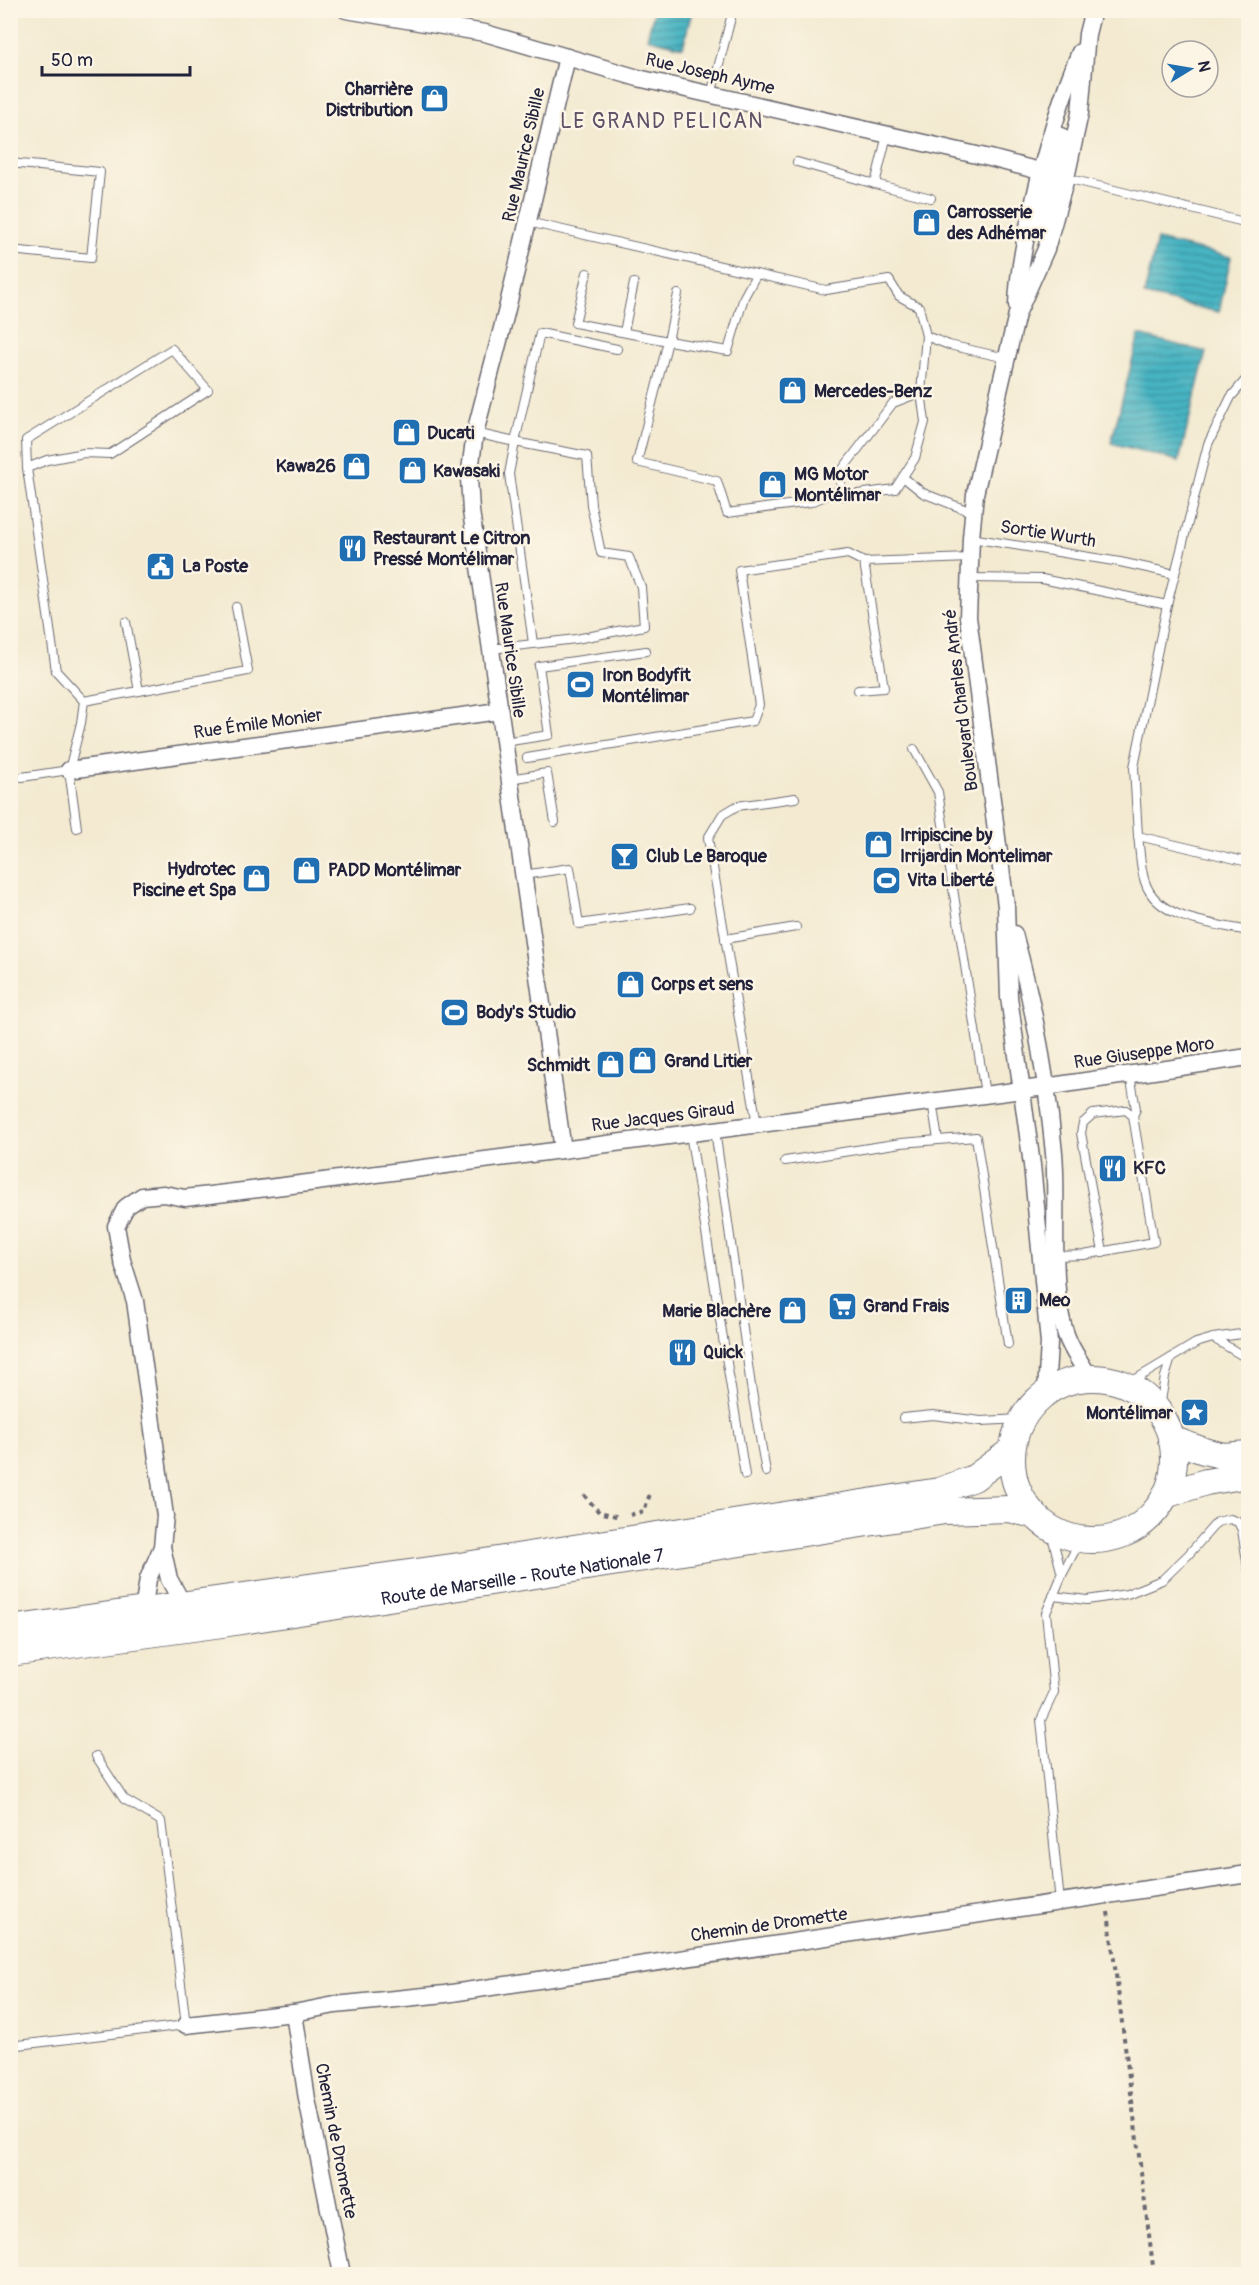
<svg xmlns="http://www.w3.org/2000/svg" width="1259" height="2285" font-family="Pangolin,sans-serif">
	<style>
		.water { fill: url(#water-rules); stroke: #346b7e; stroke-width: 1.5 }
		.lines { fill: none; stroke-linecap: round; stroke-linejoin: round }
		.service-casing { stroke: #6b6870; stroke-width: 10 }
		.minor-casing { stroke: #6b6870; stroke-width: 19 }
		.primary-casing { stroke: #6b6870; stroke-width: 28 }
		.path { stroke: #6b6870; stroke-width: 4; stroke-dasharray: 4.5 4.5; stroke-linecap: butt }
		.service { stroke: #fff; stroke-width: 8 }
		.minor { stroke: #fff; stroke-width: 16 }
		.primary { stroke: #fff; stroke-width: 26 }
		.labels { text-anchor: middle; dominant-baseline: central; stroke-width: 5; stroke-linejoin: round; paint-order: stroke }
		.street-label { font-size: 18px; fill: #22223b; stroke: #fcf5e5 }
		.poi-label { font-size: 18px; font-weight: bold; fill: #22223b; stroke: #fcf5e5; text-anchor: start }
		.quarter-label { font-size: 21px; letter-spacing: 1.5px; fill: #605067; stroke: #fcf5e5 }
	</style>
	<defs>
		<pattern id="water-rules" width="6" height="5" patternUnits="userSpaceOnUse" patternTransform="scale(1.5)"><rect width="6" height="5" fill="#46b4c2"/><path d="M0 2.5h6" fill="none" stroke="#3a929f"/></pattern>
	</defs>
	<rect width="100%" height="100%" fill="#fcf5e5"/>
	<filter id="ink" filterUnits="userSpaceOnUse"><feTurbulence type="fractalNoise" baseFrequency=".0167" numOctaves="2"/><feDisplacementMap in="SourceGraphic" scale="12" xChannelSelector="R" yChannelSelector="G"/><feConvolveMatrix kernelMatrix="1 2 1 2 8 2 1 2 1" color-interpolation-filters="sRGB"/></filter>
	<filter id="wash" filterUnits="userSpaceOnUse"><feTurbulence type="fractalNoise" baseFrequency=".008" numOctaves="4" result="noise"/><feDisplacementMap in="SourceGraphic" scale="24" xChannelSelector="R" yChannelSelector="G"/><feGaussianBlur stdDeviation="1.35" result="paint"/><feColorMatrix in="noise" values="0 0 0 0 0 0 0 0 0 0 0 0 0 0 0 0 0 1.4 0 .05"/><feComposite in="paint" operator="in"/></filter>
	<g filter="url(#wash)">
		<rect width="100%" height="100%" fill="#f3ead1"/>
		<g class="water">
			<path d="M654 11H692L683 47 647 38Z"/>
			<path d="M1157 240 1231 257 1219 312 1144 295Z"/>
			<path d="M1139 335 1206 352 1179 461 1111 443Z"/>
		</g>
	</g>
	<g filter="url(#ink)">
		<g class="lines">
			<defs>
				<g id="service">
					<path d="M711 95 733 10"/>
					<path d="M887 135 875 184 931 198"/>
					<path d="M797 162 875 184"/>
					<path d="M10 163 100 172 91 258 10 250"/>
					<path d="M1066 178 1248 223"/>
					<path d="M528 222 826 290 889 280 899 296 919 307 926 336"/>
					<path d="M587 273 575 323 668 341 678 294"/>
					<path d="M756 275 744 297 728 351 668 341 637 462 717 481 727 513 811 502 842 489"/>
					<path d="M624 332 634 283"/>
					<path d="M1248 377 1231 397 1208 444 1167 605 1134 767 1138 836 1248 862"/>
					<path d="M921 392 925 422 915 458 895 489 843 496 839 474 893 403 921 392 926 336 949 345 1006 358"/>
					<path d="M475 433 515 442 509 474 533 643"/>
					<path d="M27 468 47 460 84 453 110 454 208 390 172 349 26 440 27 468 56 671 84 701 81 723 69 770 77 828"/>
					<path d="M903 477 923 493 974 513"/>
					<path d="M971 538 1120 562 1175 574"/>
					<path d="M969 578 1042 579 1167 605"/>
					<path d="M126 622 139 691"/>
					<path d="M491 649 576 639 644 626 641 587 629 557 601 553 591 505 587 456 515 442 540 333 617 349"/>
					<path d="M858 690 884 688 864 562 970 558"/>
					<path d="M84 701 248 671 236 607"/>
					<path d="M504 742 549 735 539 666 646 651"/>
					<path d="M914 749 938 792 985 1094"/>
					<path d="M527 758 753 721 759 705 739 570 848 554 864 562"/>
					<path d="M22 777 69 770"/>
					<path d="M509 779 547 773 555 822"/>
					<path d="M1138 836C1140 850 1140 868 1145 882 1158 921 1214 923 1248 931"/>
					<path d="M523 875 570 868 579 924 690 908"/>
					<path d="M725 939 796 927"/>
					<path d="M932 1101 938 1140"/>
					<path d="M757 1124 708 838 722 815 737 806 795 798"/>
					<path d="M715 1130 751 1386 766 1472"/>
					<path d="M690 1133 745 1475"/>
					<path d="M785 1161 901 1143 976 1137 1008 1344"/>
					<path d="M1103 1252 1081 1133 1083 1123 1093 1114 1126 1110 1133 1116"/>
					<path d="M1057 1256 1084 1255 1154 1242 1133 1116 1136 1109 1130 1075"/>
					<path d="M1213 1338 1248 1359"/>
					<path d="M1126 1385 1196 1343 1213 1338 1248 1333"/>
					<path d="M1159 1413 1165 1377 1171 1358"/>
					<path d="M903 1418 933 1415 981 1421 1022 1419"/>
					<path d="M1050 1528 1062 1575"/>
					<path d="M1053 1596 1087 1600 1127 1594 1162 1580 1188 1555 1217 1522 1230 1519 1238 1522 1242 1530 1248 1568"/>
					<path d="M1060 1902 1041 1720 1054 1692 1046 1613 1062 1575 1081 1539"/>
					<path d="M10 2046 186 2025 161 1821 124 1799 96 1756"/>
				</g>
				<g id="minor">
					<path d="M346 10 485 33 638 78 990 158 1066 178"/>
					<path d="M1041 226 1061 136"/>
					<path d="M1017 305C1018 271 1025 238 1033 205 1045 152 1059 102 1080 52"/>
					<path d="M69 770 499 711"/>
					<path d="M1014 934C1034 1005 1047 1079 1054 1153 1059 1208 1047 1293 1069 1342 1075 1355 1083 1366 1090 1378"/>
					<path d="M563 1150 471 511 469 478 475 433 506 313 567 57"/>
					<path d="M1046 1392 1049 1343 1032 1165 1009 997 1006 906 968 617 971 538 975 494 1017 314 1046 249 1066 178 1080 113 1087 34 1093 10"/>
					<path d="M162 1547 169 1579 184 1606"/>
					<path d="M143 1611 148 1579 162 1547 165 1516 135 1301 122 1260 116 1226 126 1207 142 1196 164 1194 185 1198 308 1183 1045 1087 1248 1057"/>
					<path d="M294 2013 307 2099 342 2274"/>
					<path d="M186 2025 294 2013 335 2005 445 1994 1248 1874"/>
				</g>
				<g id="primary">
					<circle cx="1093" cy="1459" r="81"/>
					<path d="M1171 1439 1204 1451 1224 1456 1248 1454"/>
					<path d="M1165 1495 1206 1482 1248 1475"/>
					<path d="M10 1629 459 1566 939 1491 974 1478 1012 1450"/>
					<path id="s1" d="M10 1653 222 1624 945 1511 1009 1509 1034 1515"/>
				</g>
			</defs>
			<use href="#service" class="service-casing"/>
			<use href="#minor" class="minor-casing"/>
			<use href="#primary" class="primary-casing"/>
			<g class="path">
				<path d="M584 1495 599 1512 620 1517"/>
				<path d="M630 1515 644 1511 651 1491"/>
				<path d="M1108 1912 1154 2274"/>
			</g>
			<use href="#service" class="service"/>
			<use href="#minor" class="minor"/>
			<use href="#primary" class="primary"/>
		</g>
	</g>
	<defs>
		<symbol id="shop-square" viewBox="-11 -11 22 22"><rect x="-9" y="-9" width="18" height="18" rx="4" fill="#1f6fb2" stroke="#fcf5e5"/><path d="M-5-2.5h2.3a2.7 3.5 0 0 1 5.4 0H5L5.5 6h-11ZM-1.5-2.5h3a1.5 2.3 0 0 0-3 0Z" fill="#fff"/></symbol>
		<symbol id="restaurant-square" viewBox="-11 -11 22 22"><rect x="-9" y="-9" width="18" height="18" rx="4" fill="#1f6fb2" stroke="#fcf5e5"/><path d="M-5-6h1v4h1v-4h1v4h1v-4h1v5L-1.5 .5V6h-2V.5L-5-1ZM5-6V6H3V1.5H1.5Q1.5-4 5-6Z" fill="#fff"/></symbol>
		<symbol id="civic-square" viewBox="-11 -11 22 22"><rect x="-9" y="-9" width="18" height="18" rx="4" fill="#1f6fb2" stroke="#fcf5e5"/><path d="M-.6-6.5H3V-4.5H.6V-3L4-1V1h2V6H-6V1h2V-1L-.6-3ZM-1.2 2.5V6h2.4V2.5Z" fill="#fff"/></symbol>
		<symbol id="stadium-square" viewBox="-11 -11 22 22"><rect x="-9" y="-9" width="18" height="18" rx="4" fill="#1f6fb2" stroke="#fcf5e5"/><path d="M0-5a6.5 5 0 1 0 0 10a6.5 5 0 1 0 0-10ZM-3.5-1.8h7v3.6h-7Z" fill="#fff"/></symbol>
		<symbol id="bar-square" viewBox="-11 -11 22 22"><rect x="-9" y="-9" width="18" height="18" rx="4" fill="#1f6fb2" stroke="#fcf5e5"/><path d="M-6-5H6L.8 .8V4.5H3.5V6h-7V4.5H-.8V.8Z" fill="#fff"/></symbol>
		<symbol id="building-square" viewBox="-11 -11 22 22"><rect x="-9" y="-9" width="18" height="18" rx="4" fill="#1f6fb2" stroke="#fcf5e5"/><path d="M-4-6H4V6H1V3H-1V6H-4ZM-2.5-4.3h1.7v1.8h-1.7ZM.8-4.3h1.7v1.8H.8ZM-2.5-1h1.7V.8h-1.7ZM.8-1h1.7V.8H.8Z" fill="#fff"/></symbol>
		<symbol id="supermarket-square" viewBox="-11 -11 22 22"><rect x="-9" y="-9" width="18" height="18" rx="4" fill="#1f6fb2" stroke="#fcf5e5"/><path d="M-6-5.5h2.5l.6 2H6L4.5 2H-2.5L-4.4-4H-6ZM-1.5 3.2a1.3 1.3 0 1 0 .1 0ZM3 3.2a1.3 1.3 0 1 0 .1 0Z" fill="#fff"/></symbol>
		<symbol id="sight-square" viewBox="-11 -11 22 22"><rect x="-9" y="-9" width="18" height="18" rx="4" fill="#1f6fb2" stroke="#fcf5e5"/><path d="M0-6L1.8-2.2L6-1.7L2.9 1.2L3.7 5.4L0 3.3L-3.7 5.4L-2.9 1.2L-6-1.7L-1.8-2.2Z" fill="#fff"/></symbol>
	</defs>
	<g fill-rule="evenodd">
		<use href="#shop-square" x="418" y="82" width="33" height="33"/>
		<use href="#shop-square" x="910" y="206" width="33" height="33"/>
		<use href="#shop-square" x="776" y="374" width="33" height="33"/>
		<use href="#shop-square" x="390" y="416" width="33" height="33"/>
		<use href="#shop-square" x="340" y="450" width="33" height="33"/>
		<use href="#shop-square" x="396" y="454" width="33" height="33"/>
		<use href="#shop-square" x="756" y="468" width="33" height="33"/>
		<use href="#restaurant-square" x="336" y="532" width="33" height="33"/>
		<use href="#civic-square" x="144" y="550" width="33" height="33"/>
		<use href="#stadium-square" x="564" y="668" width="33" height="33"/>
		<use href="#shop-square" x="862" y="828" width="33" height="33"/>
		<use href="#bar-square" x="608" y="840" width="33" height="33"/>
		<use href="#shop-square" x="290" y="854" width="33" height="33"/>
		<use href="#shop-square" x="240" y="862" width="33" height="33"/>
		<use href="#stadium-square" x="870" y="864" width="33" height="33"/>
		<use href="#shop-square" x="614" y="968" width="33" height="33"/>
		<use href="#stadium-square" x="438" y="996" width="33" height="33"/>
		<use href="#shop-square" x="626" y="1044" width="33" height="33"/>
		<use href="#shop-square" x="594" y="1048" width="33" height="33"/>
		<use href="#restaurant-square" x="1096" y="1152" width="33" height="33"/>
		<use href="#building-square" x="1002" y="1284" width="33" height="33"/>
		<use href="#supermarket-square" x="826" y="1290" width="33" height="33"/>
		<use href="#shop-square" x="776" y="1294" width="33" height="33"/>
		<use href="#restaurant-square" x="666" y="1336" width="33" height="33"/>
		<use href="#sight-square" x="1178" y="1396" width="33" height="33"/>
	</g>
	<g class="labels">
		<g class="street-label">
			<text transform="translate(710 74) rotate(13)">Rue Joseph Ayme</text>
			<text transform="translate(524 155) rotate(-77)">Rue Maurice Sibille</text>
			<text transform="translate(1048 534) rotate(9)">Sortie Wurth</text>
			<text transform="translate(510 650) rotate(82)">Rue Maurice Sibille</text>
			<text transform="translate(961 700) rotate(-97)">Boulevard Charles André</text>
			<text transform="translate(258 724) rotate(-8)">Rue Émile Monier</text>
			<text transform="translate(1144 1053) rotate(-8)">Rue Giuseppe Moro</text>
			<text transform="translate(663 1117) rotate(-7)">Rue Jacques Giraud</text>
			<text stroke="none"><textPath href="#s1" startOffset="518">Route de Marseille - Route Nationale 7</textPath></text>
			<text transform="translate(769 1925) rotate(-8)">Chemin de Dromette</text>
			<text transform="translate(336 2141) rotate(79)">Chemin de Dromette</text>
		</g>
		<g class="poi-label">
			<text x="413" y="89" text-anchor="end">Charrière<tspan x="413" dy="21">Distribution</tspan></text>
			<text x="947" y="212">Carrosserie<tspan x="947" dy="21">des Adhémar</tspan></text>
			<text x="814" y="391">Mercedes-Benz</text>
			<text x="427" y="433">Ducati</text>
			<text x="336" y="466" text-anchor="end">Kawa26</text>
			<text x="433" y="471">Kawasaki</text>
			<text x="794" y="474">MG Motor<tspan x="794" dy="21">Montélimar</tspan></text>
			<text x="373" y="538">Restaurant Le Citron<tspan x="373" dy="21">Pressé Montélimar</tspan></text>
			<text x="182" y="566">La Poste</text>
			<text x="602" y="675">Iron Bodyfit<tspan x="602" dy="21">Montélimar</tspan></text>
			<text x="900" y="835">Irripiscine by<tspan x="900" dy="21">Irrijardin Montelimar</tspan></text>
			<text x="646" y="856">Club Le Baroque</text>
			<text x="236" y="869" text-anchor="end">Hydrotec<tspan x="236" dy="21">Piscine et Spa</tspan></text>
			<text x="328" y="870">PADD Montélimar</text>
			<text x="907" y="880">Vita Liberté</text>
			<text x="651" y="984">Corps et sens</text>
			<text x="476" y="1012">Body's Studio</text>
			<text x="664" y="1061">Grand Litier</text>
			<text x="590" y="1065" text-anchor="end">Schmidt</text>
			<text x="1133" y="1168">KFC</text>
			<text x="1039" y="1300">Meo</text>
			<text x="863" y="1306">Grand Frais</text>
			<text x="771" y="1311" text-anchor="end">Marie Blachère</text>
			<text x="703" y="1352">Quick</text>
			<text x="1173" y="1413" text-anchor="end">Montélimar</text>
		</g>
		<g class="quarter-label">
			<text x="662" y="121">LE GRAND PELICAN</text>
		</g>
	</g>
	<rect width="1259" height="2285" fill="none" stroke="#fcf5e5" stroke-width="36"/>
	<g transform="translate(1190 69) rotate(79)"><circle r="28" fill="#fcf5e5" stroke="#a5a1a1" stroke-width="1.5"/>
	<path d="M0-4.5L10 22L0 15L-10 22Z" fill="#1f6fb2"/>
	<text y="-9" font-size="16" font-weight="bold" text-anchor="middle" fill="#22223b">N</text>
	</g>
	<path d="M42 66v9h148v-9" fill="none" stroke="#22223b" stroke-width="3"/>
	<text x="51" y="66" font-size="18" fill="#22223b" stroke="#fcf5e5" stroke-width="4.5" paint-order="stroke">50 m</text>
</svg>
